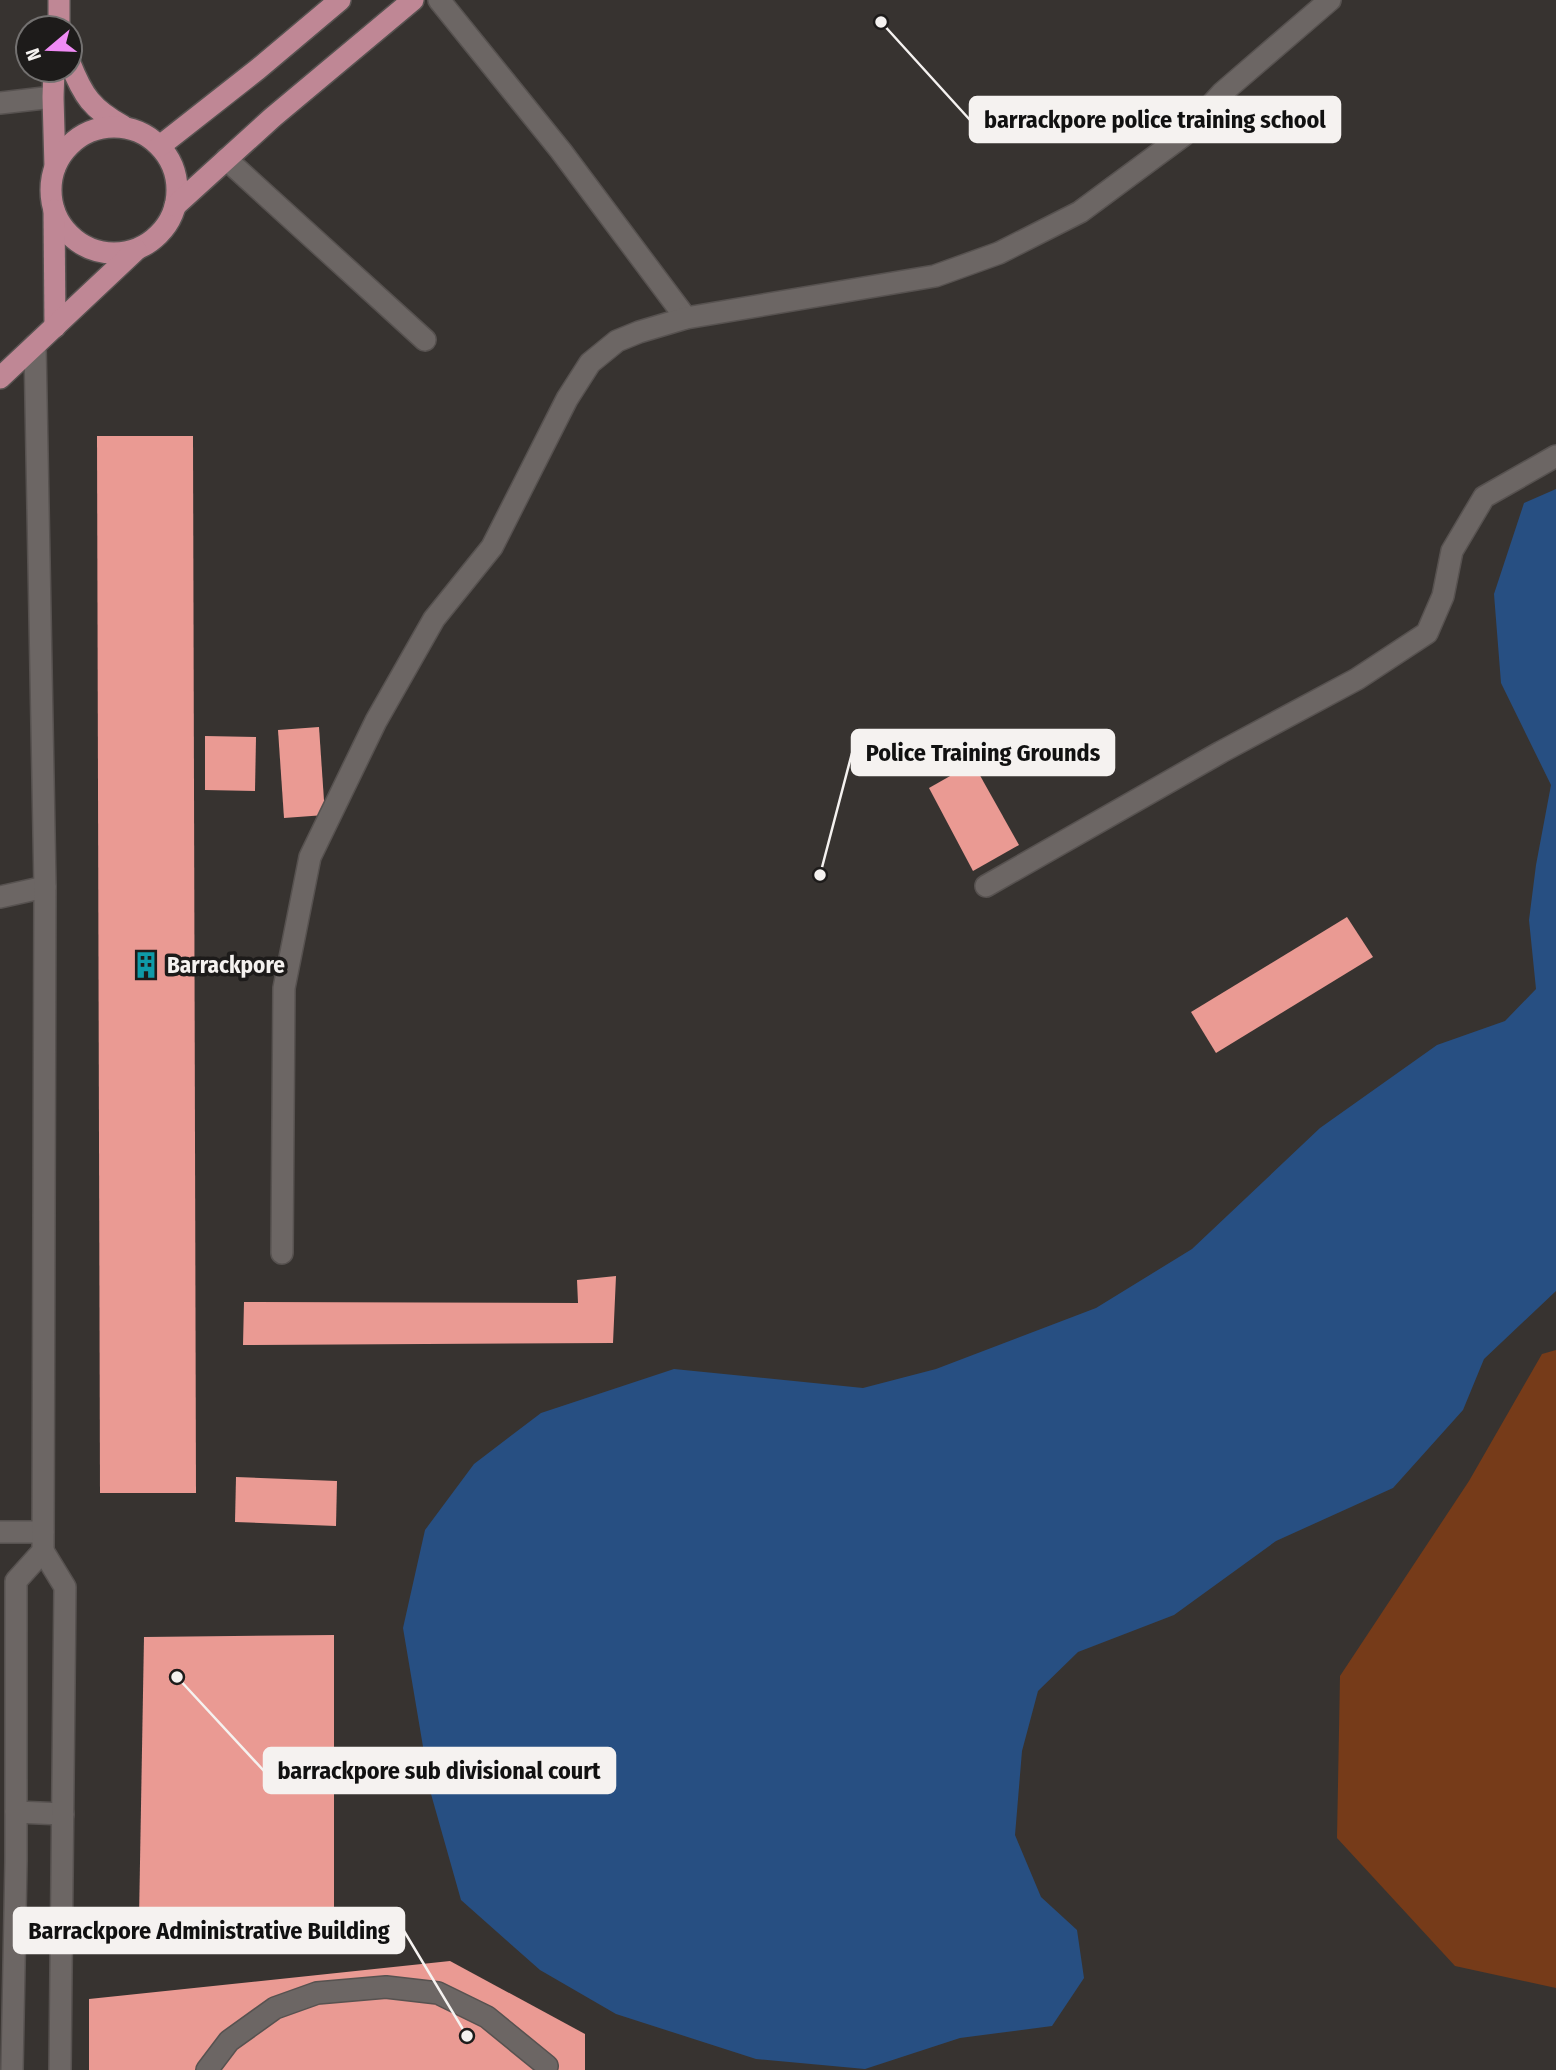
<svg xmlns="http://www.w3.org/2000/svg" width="1556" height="2070" font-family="'Fira Sans Condensed',sans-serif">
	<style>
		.green { fill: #763b19 }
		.water { fill: #274f82 }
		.building { fill: #ea9a93 }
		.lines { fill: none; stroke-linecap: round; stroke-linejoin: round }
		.lane-casing { stroke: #575250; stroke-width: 24 }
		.street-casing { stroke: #575250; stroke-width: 24 }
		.secondary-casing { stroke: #575250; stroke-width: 24 }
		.primary-casing { stroke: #575250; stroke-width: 24 }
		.lane { stroke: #6c6664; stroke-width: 21 }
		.street { stroke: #6c6664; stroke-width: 21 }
		.secondary { stroke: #6c6664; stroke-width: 21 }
		.primary { stroke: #bf8795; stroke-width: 21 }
		.labels { text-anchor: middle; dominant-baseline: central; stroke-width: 7; stroke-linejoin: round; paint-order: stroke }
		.poi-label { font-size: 23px; font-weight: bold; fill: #f5f2f0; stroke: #1d1b1a; text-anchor: start }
		.leader { fill: none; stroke: #f5f2f0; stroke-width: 2.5 }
		.callout-dot { fill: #f5f2f0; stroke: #1d1b1a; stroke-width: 2.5 }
		.callout { fill: #f5f2f0; stroke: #f5f2f0; stroke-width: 2.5 }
		.callout-label { font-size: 24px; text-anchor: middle; font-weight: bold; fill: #111 }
	</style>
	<rect width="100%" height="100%" fill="#373330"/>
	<path class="green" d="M1556 1350V1988L1455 1966 1337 1838 1340 1676 1469 1481 1542 1354Z"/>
	<path class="water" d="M1556 489V1291L1484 1359 1463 1410 1393 1488 1276 1541 1174 1615 1078 1652 1038 1691 1022 1751 1015 1835 1041 1897 1077 1930 1084 1978 1052 2026 960 2038 865 2069 756 2059 616 2014 540 1970 461 1900 431 1794 403 1628 425 1530 474 1464 541 1413 674 1369 863 1388 936 1369 1096 1308 1192 1249 1320 1128 1437 1045 1505 1021 1536 989 1529 920 1536 865 1551 785 1501 683 1494 594 1524 503Z"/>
	<g class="building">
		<path d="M97 436H193L196 1493H100Z"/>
		<path d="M319 727 325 815 284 818 278 730Z"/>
		<path d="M205 736 256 737 255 791 205 790Z"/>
		<path d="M973 763 1019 845 973 871 929 788Z"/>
		<path d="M1347 917 1373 957 1216 1053 1191 1012Z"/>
		<path d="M616 1276 613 1343 243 1345 244 1302 578 1303 577 1280Z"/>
		<path d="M236 1477 337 1481 336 1526 235 1522Z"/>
		<path d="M334 1635V1922L139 1919 144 1637Z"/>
		<path d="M450 1961 585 2034V2070H89V1999Z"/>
	</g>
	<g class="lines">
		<defs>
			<g id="lane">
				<path d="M226 159 425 340"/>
				<path d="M986 886 1221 752 1357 679 1427 633 1443 596 1452 551 1484 497 1556 456"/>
				<path d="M0 897 45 887"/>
				<path d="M16 1812 63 1814"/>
				<path d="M207 2070 229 2041 275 2008 317 1993 386 1987 438 1993 487 2017 547 2066"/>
			</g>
			<g id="street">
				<path d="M439 0 561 151 686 318"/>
				<path d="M0 103 53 97"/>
				<path d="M282 1253 284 988 310 857 376 721 434 619 492 547 567 399 590 363 617 341 639 332 686 318 935 276 999 253 1080 212 1184 135 1222 93 1330 0"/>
				<path d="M0 1532H43"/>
			</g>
			<g id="secondary">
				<path d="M43 1551 65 1587 60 2070"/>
				<path d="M12 2070 16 1861V1581L43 1551 45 887 35 345"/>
			</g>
			<g id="primary">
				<path d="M59 0V28"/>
				<path d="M70 63C83 96 92 109 123 126"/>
				<path d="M54 70 53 97 55 167"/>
				<circle cx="114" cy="190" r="63"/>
				<path d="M160 146 258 69 340 0"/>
				<path d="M175 206 273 117 413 0"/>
				<path d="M54 210 55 327"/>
				<path d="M0 378 136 250"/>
			</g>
		</defs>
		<use href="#lane" class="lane-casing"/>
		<use href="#street" class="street-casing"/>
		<use href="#secondary" class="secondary-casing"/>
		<use href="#primary" class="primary-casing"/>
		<use href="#lane" class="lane"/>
		<use href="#street" class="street"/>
		<use href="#secondary" class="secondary"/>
		<use href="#primary" class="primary"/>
	</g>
	<defs>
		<symbol id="building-bare" viewBox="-9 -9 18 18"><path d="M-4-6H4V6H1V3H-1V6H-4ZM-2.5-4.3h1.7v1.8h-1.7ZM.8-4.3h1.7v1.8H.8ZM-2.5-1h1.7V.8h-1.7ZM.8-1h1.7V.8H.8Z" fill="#0f9aa8" stroke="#1d1b1a" stroke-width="2.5" paint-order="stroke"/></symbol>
	</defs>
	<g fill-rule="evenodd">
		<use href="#building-bare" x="127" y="946" width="38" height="38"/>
	</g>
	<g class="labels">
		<g class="poi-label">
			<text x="167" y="965">Barrackpore</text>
		</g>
	</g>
	<path class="leader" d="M881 22L970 120M820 875L852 753M177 1677L264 1771M467 2036L404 1931"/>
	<g class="callout-dot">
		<circle cx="881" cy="22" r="7"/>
		<circle cx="820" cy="875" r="7"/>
		<circle cx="177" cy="1677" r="7"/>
		<circle cx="467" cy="2036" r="7"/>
	</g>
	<g class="callout">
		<rect x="970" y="97" width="370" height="45" rx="7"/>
		<rect x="852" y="730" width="262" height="45" rx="7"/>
		<rect x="264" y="1748" width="351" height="45" rx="7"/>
		<rect x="14" y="1908" width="390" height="45" rx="7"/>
	</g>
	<g class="callout-label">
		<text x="1155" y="128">barrackpore police training school</text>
		<text x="983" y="761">Police Training Grounds</text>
		<text x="439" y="1779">barrackpore sub divisional court</text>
		<text x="209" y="1939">Barrackpore Administrative Building</text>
	</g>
	<g transform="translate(49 49) rotate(251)"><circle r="33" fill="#1d1b1a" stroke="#737170" stroke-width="2"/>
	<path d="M0-5L12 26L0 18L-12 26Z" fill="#f08bf5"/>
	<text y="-10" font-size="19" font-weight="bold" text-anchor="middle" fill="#f5f2f0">N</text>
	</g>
</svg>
